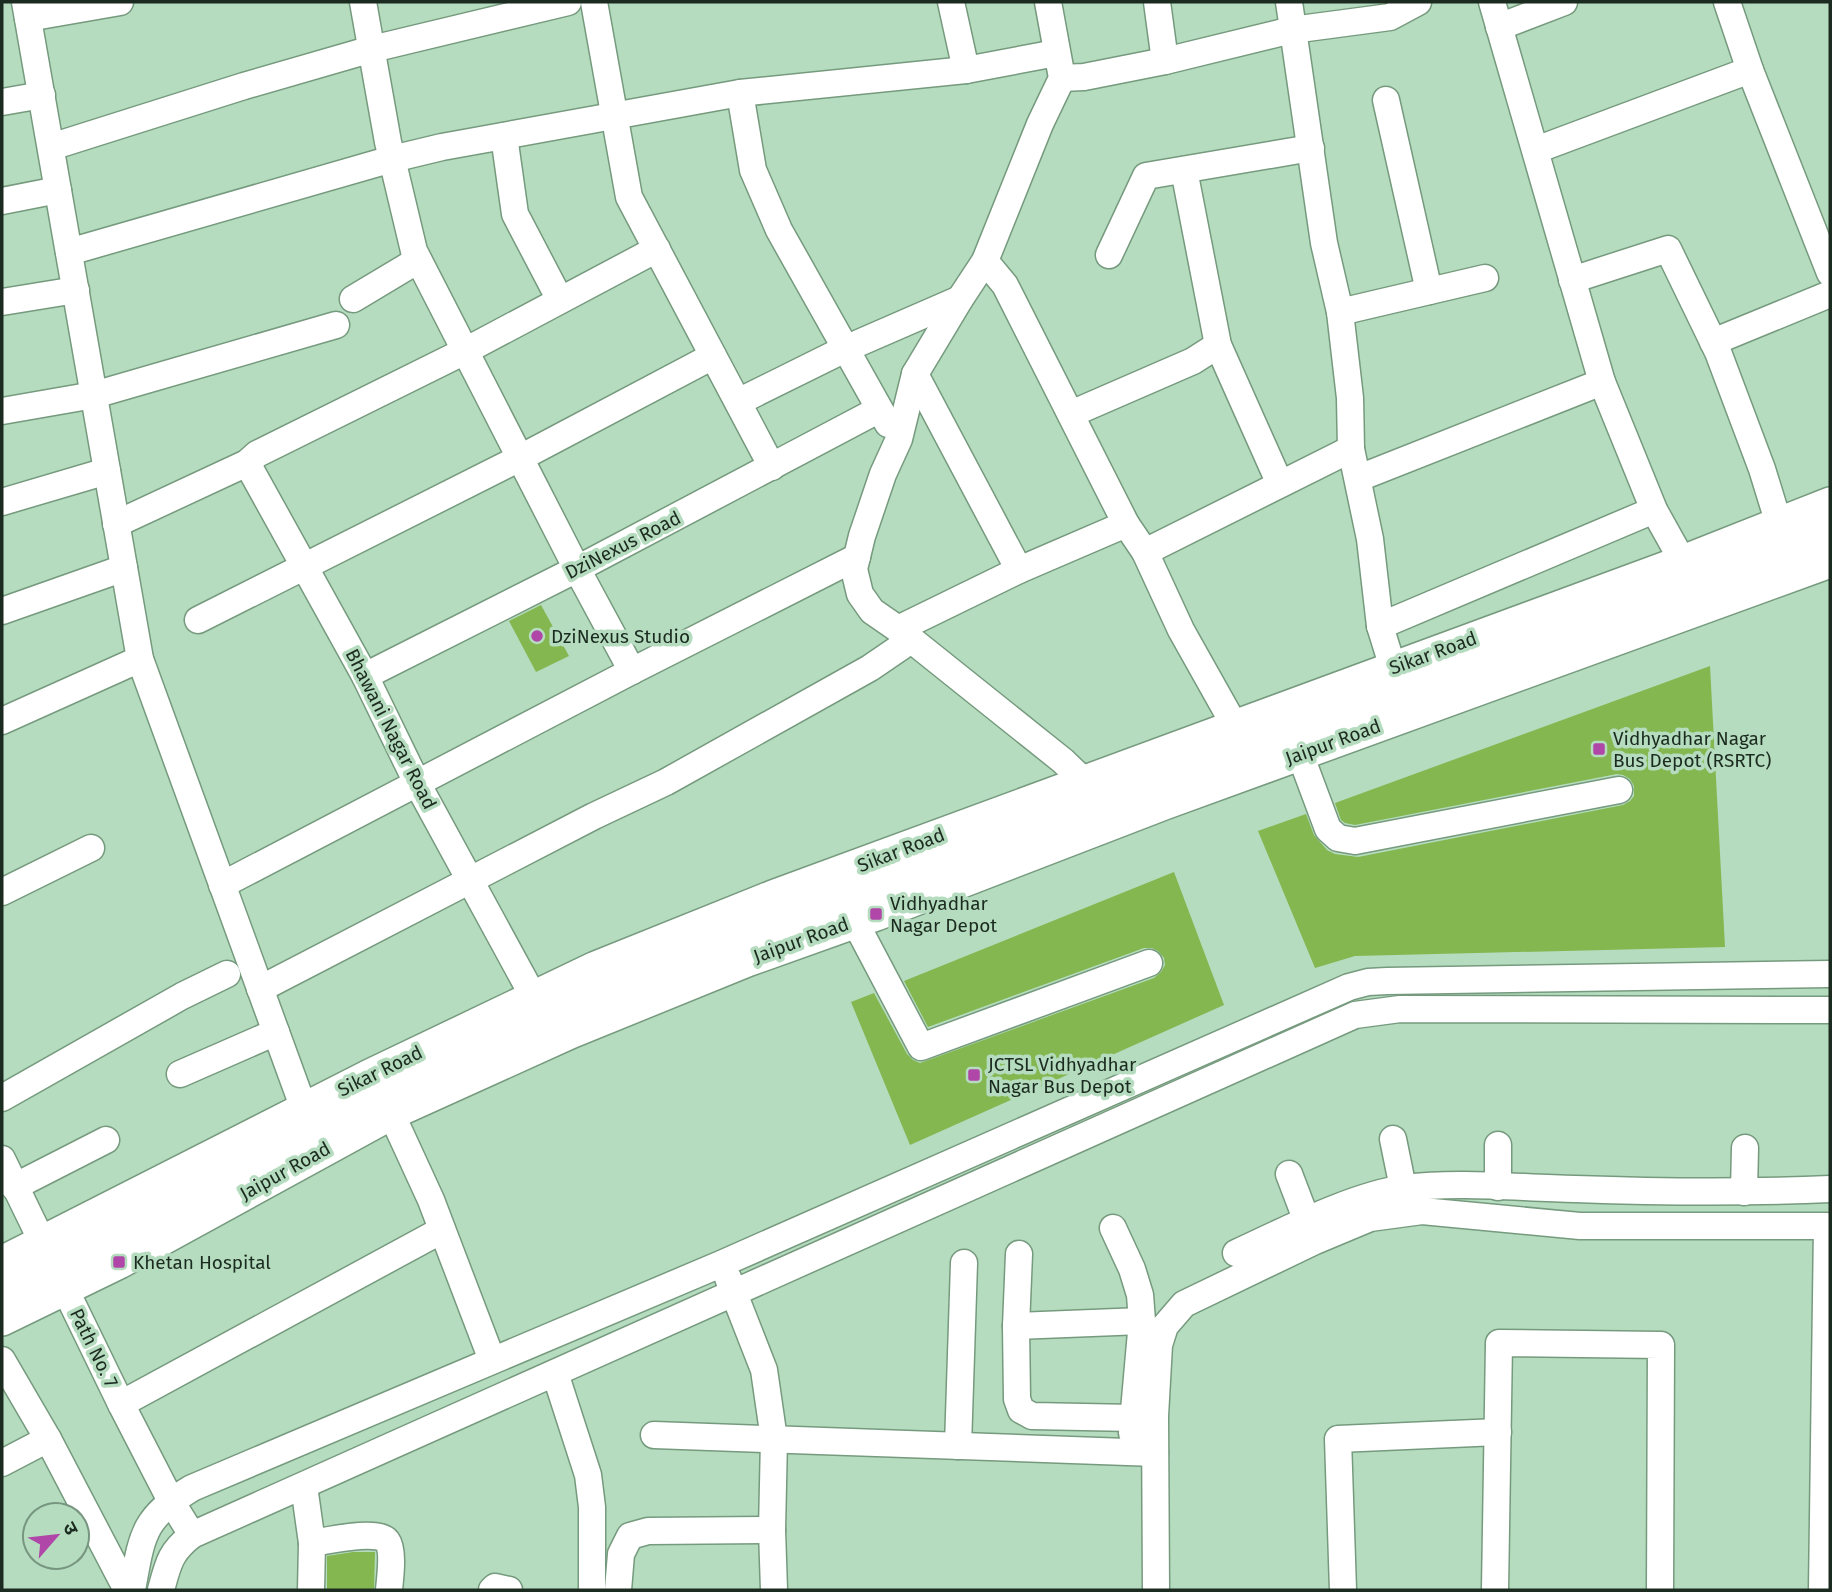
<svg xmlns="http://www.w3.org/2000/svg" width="1832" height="1592" font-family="'Fira Sans','Noto Sans Devanagari',sans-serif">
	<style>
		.building { fill: #84b750 }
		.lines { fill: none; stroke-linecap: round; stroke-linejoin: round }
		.minor-casing { stroke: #769a7e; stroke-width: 29 }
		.major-casing { stroke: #769a7e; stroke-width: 36 }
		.minor { stroke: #fff; stroke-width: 26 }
		.major { stroke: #fff; stroke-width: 33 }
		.poi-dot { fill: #b046a7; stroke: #b5dcbe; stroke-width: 2.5 }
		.labels { text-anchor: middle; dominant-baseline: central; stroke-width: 7; stroke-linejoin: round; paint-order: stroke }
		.street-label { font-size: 19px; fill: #1c2b20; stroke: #b5dcbe }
		.poi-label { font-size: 19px; fill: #1c2b20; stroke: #b5dcbe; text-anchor: start }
	</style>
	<rect width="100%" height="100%" fill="#b5dcbe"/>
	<g class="building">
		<path d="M541 605 569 656 536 672 509 621Z"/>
		<path d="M1710 666 1725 947 1355 956 1315 968 1258 831 1306 814 1314 835 1327 850 1335 854 1358 857 1623 805 1630 801 1634 796V786L1630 779 1623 775 1617 774 1355 825 1345 823 1341 820 1335 803Z"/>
		<path d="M1174 872 1224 1005 910 1145 851 1002 874 993 907 1054 913 1060 920 1063 1154 978 1161 972 1165 965 1164 958 1158 951 1152 948H1144L928 1027 904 981Z"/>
		<path d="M353 1552H375L374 1590H327V1556Z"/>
	</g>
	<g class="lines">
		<defs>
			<g id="minor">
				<path d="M25 2 140 659 304 1109"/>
				<path d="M363 2 388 142 414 251 577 569 632 671"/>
				<path d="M594 2 629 197 772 467"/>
				<path d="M951 2 966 70"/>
				<path d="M1048 2 1062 78 1040 124 985 261 960 299 915 374 899 439 883 474 862 536 854 569 860 594 872 611 898 629 1063 761 1086 783"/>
				<path d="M1157 2 1165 61"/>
				<path d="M1289 2 1324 243 1340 312 1350 398 1351 449 1370 539 1380 626 1393 668"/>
				<path d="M1492 2 1602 382 1654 510 1683 562"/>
				<path d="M1727 2 1750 70 1830 273"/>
				<path d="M28 18 120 2"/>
				<path d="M1499 27 1564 2"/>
				<path d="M1062 78 1084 77 1165 61 1292 30 1390 17 1418 2"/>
				<path d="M740 93 753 170 779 230 888 424"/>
				<path d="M1386 100 1429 291"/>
				<path d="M2 102 42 95"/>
				<path d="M504 136 515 214 560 300"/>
				<path d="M51 147 244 86 372 49 568 2"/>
				<path d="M1536 150 1750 70"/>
				<path d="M1184 170 1218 345 1280 484"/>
				<path d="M2 201 58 190"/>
				<path d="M69 252 392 159 442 147 740 93 966 70 1056 53"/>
				<path d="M1109 255 1146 176 1311 148"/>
				<path d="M985 261 1005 285 1126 524 1145 552 1181 630 1236 728"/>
				<path d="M1572 280 1668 249 1718 352 1762 469 1779 524"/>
				<path d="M353 299 418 260"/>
				<path d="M2 302 76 290"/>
				<path d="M1340 312 1485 278"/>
				<path d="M1713 342 1830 294"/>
				<path d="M915 374 1019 570"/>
				<path d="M738 402 845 349 960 299"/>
				<path d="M2 411 94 395 336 325"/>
				<path d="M1071 414 1193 361 1218 345"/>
				<path d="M247 463 365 676 417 783 533 996"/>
				<path d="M1359 478 1602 382"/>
				<path d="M2 502 107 471"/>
				<path d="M116 524 247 463 257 454 465 351 657 249"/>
				<path d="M1145 552 1351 449"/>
				<path d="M2 611 124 568"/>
				<path d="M198 620 520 458 713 356"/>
				<path d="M1380 626 1654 510"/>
				<path d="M898 629 1019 570 1126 524"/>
				<path d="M365 676 577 569 878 410"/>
				<path d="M2 721 140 659"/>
				<path d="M1300 754 1328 829 1338 838 1355 841 1619 790"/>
				<path d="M222 885 632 671 857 557"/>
				<path d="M2 892 91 848"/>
				<path d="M854 920 921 1047 1149 963"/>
				<path d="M260 989 594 816 666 782 870 668 911 640"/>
				<path d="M180 1074 276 1032"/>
				<path d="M2 1098 182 996 227 974"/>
				<path d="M391 1113 431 1200 492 1360"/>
				<path d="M1393 1139 1403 1188"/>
				<path d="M2 1159 121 1404 171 1501 192 1535"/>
				<path d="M1289 1174 1313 1237"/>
				<path d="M14 1187 106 1140"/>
				<path d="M1498 1187V1145"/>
				<path d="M1744 1192 1745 1148"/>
				<path d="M1113 1228 1132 1269 1140 1295 1142 1321 1132 1433"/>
				<path d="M1236 1253C1284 1231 1353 1195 1405 1188 1460 1181 1519 1188 1575 1189 1660 1192 1745 1193 1830 1189"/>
				<path d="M1019 1254 1016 1326 1017 1399 1021 1410 1032 1416 1134 1418"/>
				<path d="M728 1278 764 1370 774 1439 772 1530 774 1590"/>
				<path d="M2 1291 423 1074 617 987 932 865 1830 532"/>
				<path d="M1016 1326 1142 1321"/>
				<path d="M2 1360 48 1439 127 1590"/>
				<path d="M555 1373 588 1475 592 1507V1590"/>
				<path d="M121 1404 442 1230"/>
				<path d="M654 1435 1155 1453"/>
				<path d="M958 1446 964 1263"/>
				<path d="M2 1463 48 1439"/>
				<path d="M304 1486 312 1543 311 1590"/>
				<path d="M312 1543C326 1541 379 1529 387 1541 394 1550 390 1579 389 1590"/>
				<path d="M132 1590C142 1536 142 1518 192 1488L721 1264 1349 987 1368 982 1387 981 1830 974"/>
				<path d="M161 1590C168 1564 170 1552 192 1535L1355 1015 1400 1009 1830 1010"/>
				<path d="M492 1590 495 1587 509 1590"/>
				<path d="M618 1590 621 1554 630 1536 648 1531 772 1530"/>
				<path d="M1156 1590 1155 1416 1159 1345 1165 1326 1184 1304 1315 1241 1370 1218 1422 1211 1580 1226H1827L1822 1590"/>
				<path d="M1343 1590 1338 1439 1498 1432"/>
				<path d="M1495 1590 1499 1343 1661 1345 1660 1590"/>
			</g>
			<g id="major">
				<path d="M2 1263 368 1077 596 968 773 897 1683 562 1830 504"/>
				<path d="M2 1319 119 1262 391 1113 570 1032 747 960 876 914 1164 803 1830 561"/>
			</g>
		</defs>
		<use href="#minor" class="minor-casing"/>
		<use href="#major" class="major-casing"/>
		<use href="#minor" class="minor"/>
		<use href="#major" class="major"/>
	</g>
	<g class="poi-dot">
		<circle cx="537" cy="636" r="7"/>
		<rect x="1592" y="742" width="14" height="14" rx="3.5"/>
		<rect x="869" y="907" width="14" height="14" rx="3.5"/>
		<rect x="967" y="1068" width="14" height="14" rx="3.5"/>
		<rect x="112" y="1255" width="14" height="14" rx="3.5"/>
	</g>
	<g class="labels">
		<g class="street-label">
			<text transform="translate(623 545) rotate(-27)">DziNexus Road</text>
			<text transform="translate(1433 653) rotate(-20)">Sikar Road</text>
			<text transform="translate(391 729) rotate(63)">Bhawani Nagar Road</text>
			<text transform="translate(1333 742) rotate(-20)">Jaipur Road</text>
			<text transform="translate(901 850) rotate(-21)">Sikar Road</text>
			<text transform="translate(801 940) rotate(-20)">Jaipur Road</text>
			<text transform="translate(380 1071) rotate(-26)">Sikar Road</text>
			<text transform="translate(285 1171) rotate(-29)">Jaipur Road</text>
			<text transform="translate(94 1348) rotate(64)">Path No. 7</text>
		</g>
		<g class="poi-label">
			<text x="551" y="636">DziNexus Studio</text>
			<text x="1613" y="738">Vidhyadhar Nagar<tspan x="1613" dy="22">Bus Depot (RSRTC)</tspan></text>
			<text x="890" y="903">Vidhyadhar<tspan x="890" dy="22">Nagar Depot</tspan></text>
			<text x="988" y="1064">JCTSL Vidhyadhar<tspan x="988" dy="22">Nagar Bus Depot</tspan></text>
			<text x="133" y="1262">Khetan Hospital</text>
		</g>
	</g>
	<rect width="1832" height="1592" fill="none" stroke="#1c2b20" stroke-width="7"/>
	<g transform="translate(56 1536) rotate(62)"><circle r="33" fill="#b5dcbe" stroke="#78957f" stroke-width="2"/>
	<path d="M0-5L12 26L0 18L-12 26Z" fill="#b046a7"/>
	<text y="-10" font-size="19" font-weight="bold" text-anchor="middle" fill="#1c2b20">उ</text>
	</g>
</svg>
